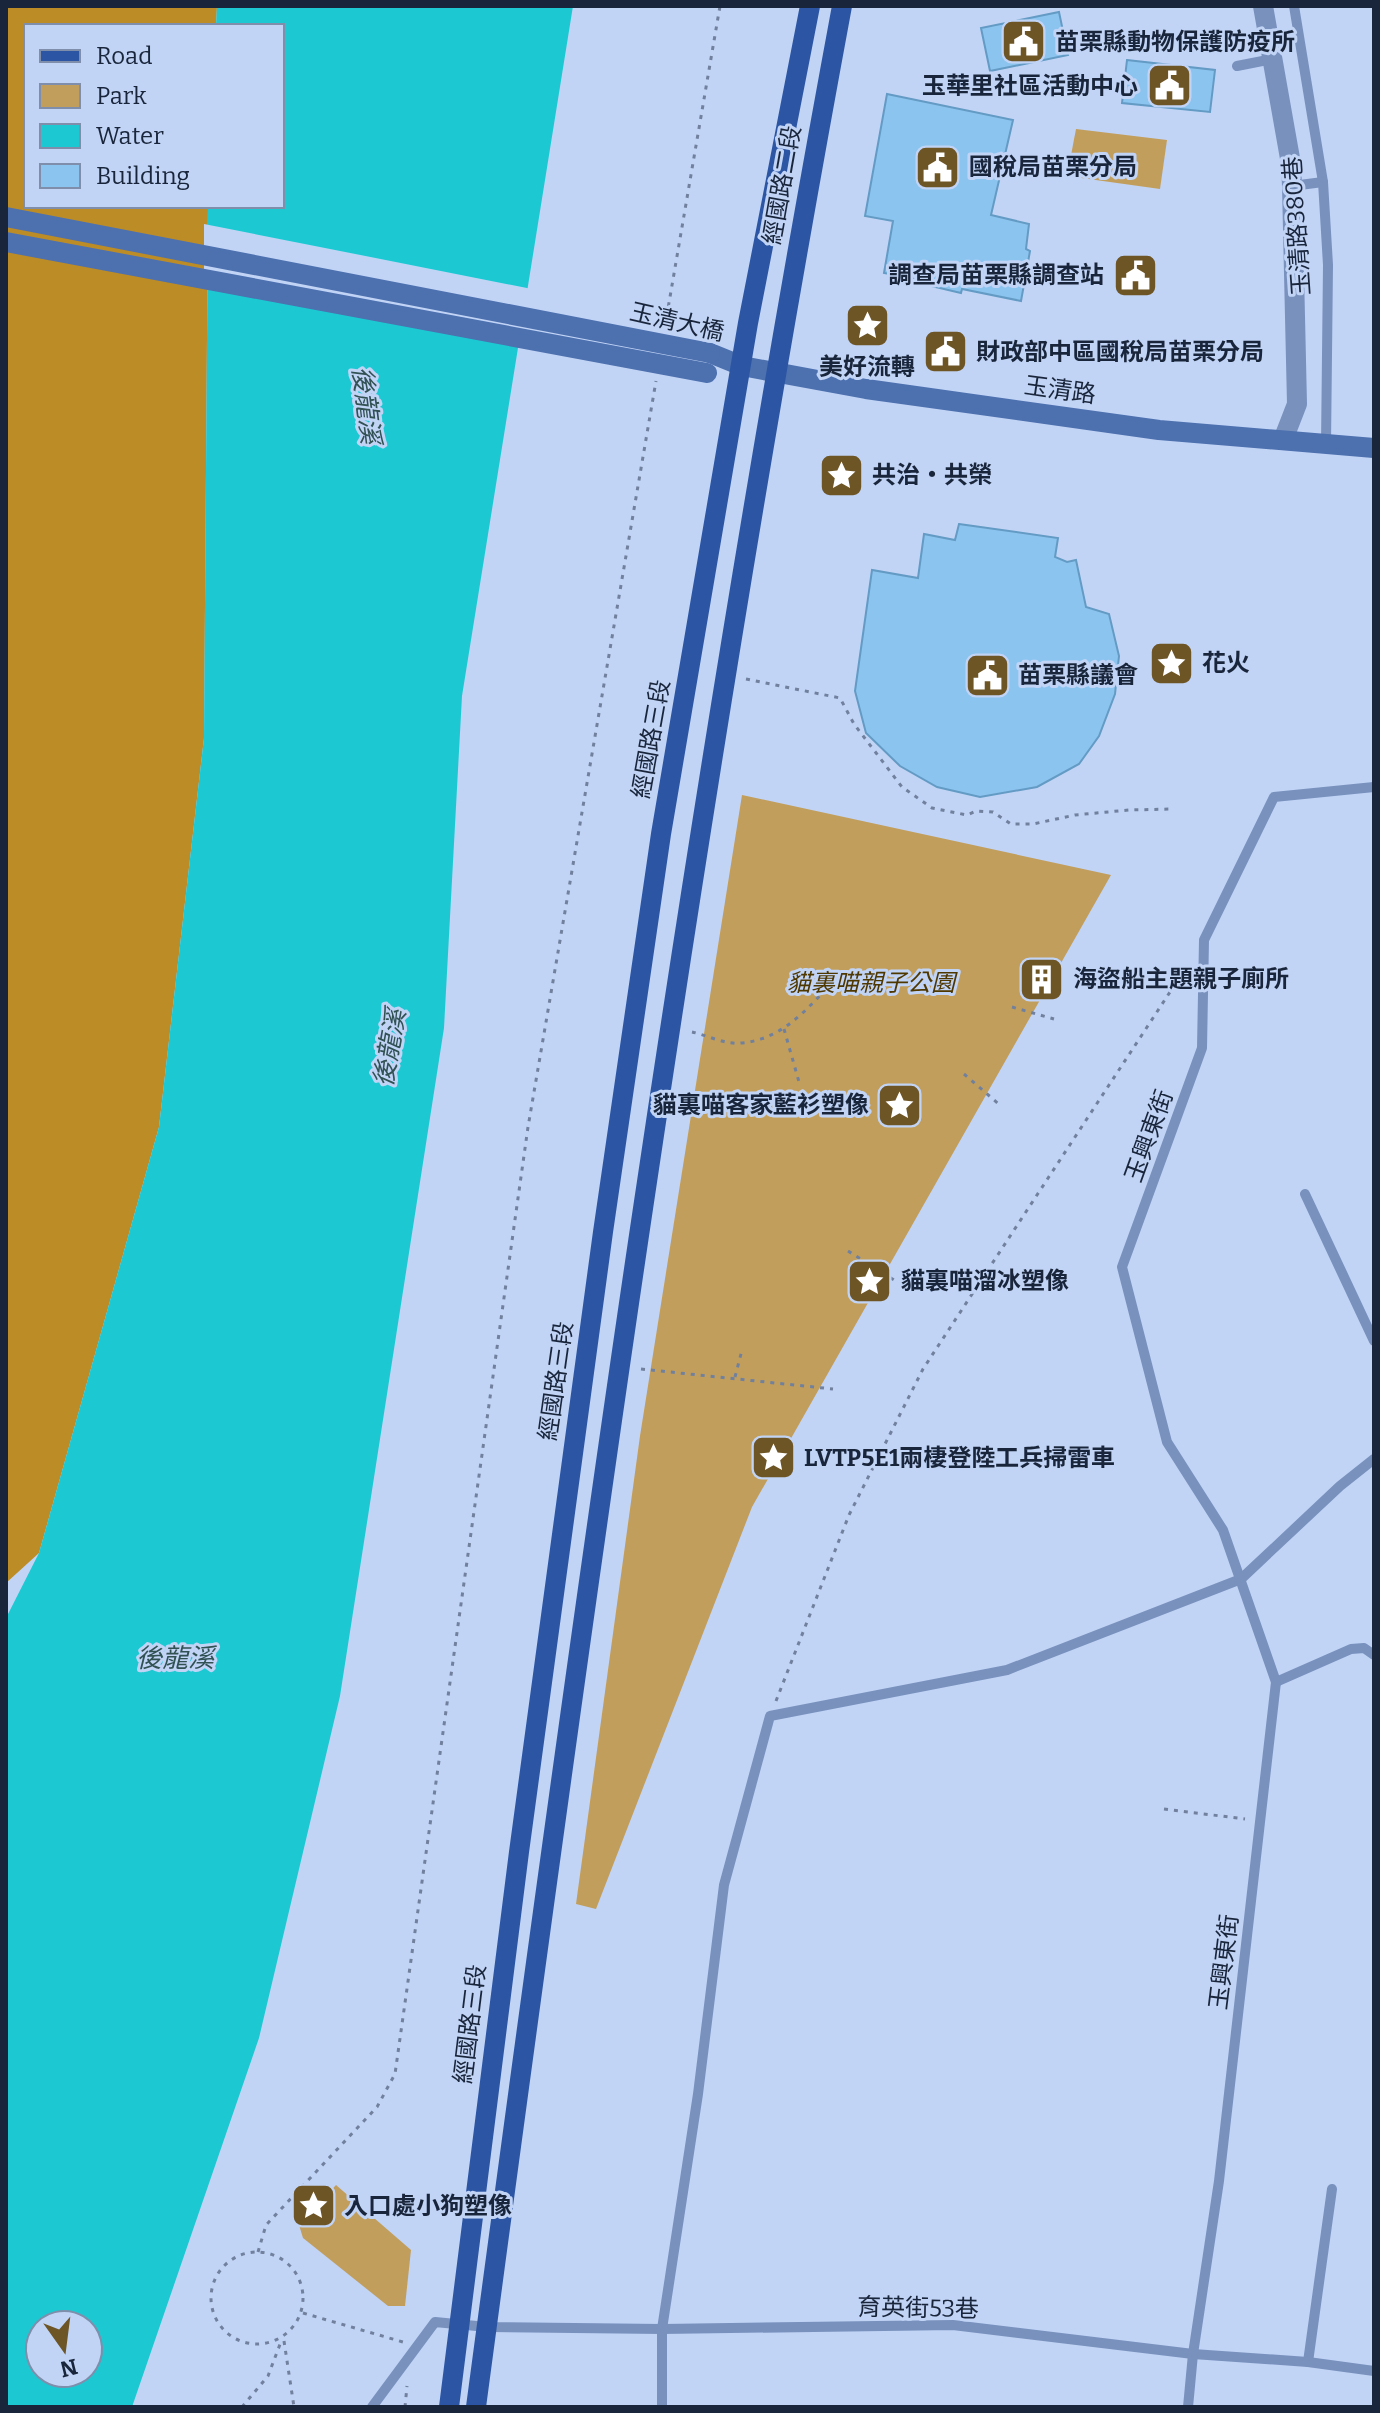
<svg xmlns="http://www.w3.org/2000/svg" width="1380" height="2413" font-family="Bitter,'Noto Sans TC',serif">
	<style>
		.green { fill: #c29e5c }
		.forest { fill: #bc8c27 }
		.water { fill: #1cc9d3; fill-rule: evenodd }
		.pier { fill: #c1d4f6 }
		.building { fill: #8bc4ef; stroke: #639bc4; stroke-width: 2 }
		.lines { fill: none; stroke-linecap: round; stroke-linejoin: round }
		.path { stroke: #71819d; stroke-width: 3; stroke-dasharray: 4 6; stroke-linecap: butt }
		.lane { stroke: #7991bd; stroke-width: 10 }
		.street { stroke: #7991bd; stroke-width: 20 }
		.secondary { stroke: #4d70af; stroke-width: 20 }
		.primary { stroke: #2c56a4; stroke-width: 20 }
		.secondary-bridge { stroke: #4d70af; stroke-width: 20 }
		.labels { text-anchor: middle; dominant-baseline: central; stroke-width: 6; stroke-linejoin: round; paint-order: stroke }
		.poi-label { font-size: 24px; font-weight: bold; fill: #19253a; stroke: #c1d4f6; text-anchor: start }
		.street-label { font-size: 24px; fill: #19253a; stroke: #c1d4f6 }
		.park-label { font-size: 24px; font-style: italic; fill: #4f3700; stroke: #c1d4f6 }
		.water-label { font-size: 26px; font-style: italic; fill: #315153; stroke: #c1d4f6 }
	</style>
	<rect width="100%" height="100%" fill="#c1d4f6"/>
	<g class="green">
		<path d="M1076 129 1167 140 1160 189 1067 176Z"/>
		<path d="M742 795 1111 875 752 1507 596 1909 576 1904 640 1436Z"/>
		<path d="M336 2185 411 2250 405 2306H388L303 2238 299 2225Z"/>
	</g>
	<path class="forest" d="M6 6H217L216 26H26V206H208L204 738 159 1127 39 1553 6 1583Z"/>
	<path class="water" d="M217 6H573L462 696 444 1028 340 1696 259 2038 132 2407H6V1618L39 1553 159 1127 204 738 208 206H282V26H216ZM40 2325H88V2373H40Z"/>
	<path class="pier" d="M204 224 532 289 523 345 204 284Z"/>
	<g class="building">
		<path d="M1059 12 1068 55 990 71 981 28Z"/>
		<path d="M1127 60 1215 70 1210 112 1122 103Z"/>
		<path d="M887 94 1013 120 991 215 1029 224 1026 249 1030 251 1021 301 962 289 961 293 931 286V282L884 273 893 221 865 216Z"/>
		<path d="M959 524 1058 538 1055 557 1067 562 1076 560 1086 607 1109 614 1119 656 1115 694 1099 736 1079 764 1037 787 980 797 937 787 900 766 866 733 855 691 872 570 918 578 924 534 955 540Z"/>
		<path d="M1031 969 1057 982 1053 989 1028 976Z"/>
	</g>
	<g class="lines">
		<g class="path">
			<path d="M665 326 720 6"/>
			<path d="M746 679 840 698 854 724 902 787 932 808 967 815 976 811 993 812 1011 824H1033L1075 815 1129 810 1171 809"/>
			<path d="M1012 1007 1054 1019"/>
			<path d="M784 1029 799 1082"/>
			<path d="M692 1032C706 1035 726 1045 741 1043 778 1040 802 1015 825 990V972L811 971"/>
			<path d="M964 1074 1001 1106"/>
			<path d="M848 1251 894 1280"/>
			<path d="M641 1369 833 1389"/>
			<path d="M735 1377 742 1350"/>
			<path d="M776 1701 849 1515 923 1369 1189 963"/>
			<path d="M1164 1809 1245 1819"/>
			<circle cx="257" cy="2298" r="46"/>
			<path d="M258 2252 266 2225 377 2107 395 2074 528 1127 656 381"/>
			<path d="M303 2313 403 2342"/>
			<path d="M284 2341 294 2407"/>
			<path d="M242 2407 268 2376 282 2339"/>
			<path d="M405 2407 407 2386"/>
		</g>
		<g class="lane">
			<path d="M1294 6 1323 182 1328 265 1326 444"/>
			<path d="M1237 66 1273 59"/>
			<path d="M1292 186 1323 182"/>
			<path d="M1305 1194 1374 1341"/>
			<path d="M1276 1682 1351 1649 1364 1648 1374 1655"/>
			<path d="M1308 2362 1332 2189"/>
			<path d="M372 2407 435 2322 487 2327 662 2329 953 2325 1193 2354 1308 2362 1374 2371"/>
			<path d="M662 2407V2329L698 2094 724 1885 770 1716 1007 1670 1241 1579 1340 1486 1374 1459"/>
			<path d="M1188 2407 1193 2354 1219 2181 1276 1682 1223 1530 1167 1442 1122 1267 1202 1048 1204 940 1274 797 1374 787"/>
		</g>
		<path class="street" d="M1263 6 1291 164 1292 186 1297 404 1283 440"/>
		<path class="secondary" d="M710 353 742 366 866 389 1159 430 1374 448"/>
		<g class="primary">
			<path d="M449 2407 519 1852 603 1232 661 834 748 323 810 6"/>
			<path d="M476 2407C583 1605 694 802 842 6"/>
		</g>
		<g class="secondary-bridge">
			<path d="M6 217 710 353"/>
			<path d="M6 242 707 373"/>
		</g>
	</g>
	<defs>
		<symbol id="civic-square" viewBox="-11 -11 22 22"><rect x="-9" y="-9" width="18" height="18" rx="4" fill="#6e5526" stroke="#c1d4f6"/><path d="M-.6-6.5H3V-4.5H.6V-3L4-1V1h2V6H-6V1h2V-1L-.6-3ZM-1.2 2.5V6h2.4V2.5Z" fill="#fff"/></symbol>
		<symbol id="sight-square" viewBox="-11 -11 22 22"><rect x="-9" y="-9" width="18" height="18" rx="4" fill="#6e5526" stroke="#c1d4f6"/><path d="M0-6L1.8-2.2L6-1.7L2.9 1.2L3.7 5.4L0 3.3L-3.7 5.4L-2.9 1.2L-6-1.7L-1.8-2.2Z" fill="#fff"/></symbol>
		<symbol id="building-square" viewBox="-11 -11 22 22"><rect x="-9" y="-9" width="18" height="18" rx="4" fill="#6e5526" stroke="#c1d4f6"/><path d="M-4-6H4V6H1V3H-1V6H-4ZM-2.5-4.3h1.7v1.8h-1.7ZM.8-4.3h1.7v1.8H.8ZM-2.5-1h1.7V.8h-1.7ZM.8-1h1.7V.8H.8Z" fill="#fff"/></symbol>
	</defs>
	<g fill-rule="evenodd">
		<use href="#civic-square" x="998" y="16" width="51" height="51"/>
		<use href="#civic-square" x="1144" y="60" width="51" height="51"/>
		<use href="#civic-square" x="912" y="142" width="51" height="51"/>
		<use href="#civic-square" x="1110" y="250" width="51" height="51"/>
		<use href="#sight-square" x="842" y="300" width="51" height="51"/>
		<use href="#civic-square" x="920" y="326" width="51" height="51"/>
		<use href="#sight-square" x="816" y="450" width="51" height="51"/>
		<use href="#sight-square" x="1146" y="638" width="51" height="51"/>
		<use href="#civic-square" x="962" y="650" width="51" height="51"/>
		<use href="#building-square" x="1016" y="954" width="51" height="51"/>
		<use href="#sight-square" x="874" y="1080" width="51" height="51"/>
		<use href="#sight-square" x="844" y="1256" width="51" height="51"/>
		<use href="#sight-square" x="748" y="1432" width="51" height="51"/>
		<use href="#sight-square" x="288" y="2180" width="51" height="51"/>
	</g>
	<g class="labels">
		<g class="poi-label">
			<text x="1055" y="42">苗栗縣動物保護防疫所</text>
			<text x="1138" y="86" text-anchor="end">玉華里社區活動中心</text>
			<text x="969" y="167">國稅局苗栗分局</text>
			<text x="1104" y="275" text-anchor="end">調查局苗栗縣調查站</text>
			<text x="976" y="352">財政部中區國稅局苗栗分局</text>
			<text x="867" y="367" text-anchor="middle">美好流轉</text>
			<text x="872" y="475">共治‧共榮</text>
			<text x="1202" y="663">花火</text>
			<text x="1018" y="675">苗栗縣議會</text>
			<text x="1073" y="979">海盜船主題親子廁所</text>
			<text x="869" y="1105" text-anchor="end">貓裏喵客家藍衫塑像</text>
			<text x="901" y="1281">貓裏喵溜冰塑像</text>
			<text x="804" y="1458">LVTP5E1兩棲登陸工兵掃雷車</text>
			<text x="344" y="2206">入口處小狗塑像</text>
		</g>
		<g class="street-label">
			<text transform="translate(782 185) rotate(-80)">經國路二段</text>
			<text transform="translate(1297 226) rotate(-94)">玉清路380巷</text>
			<text transform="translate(677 322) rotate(13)">玉清大橋</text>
			<text transform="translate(1060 390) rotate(8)">玉清路</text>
			<text transform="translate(651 739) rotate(-80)">經國路三段</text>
			<text transform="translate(1149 1136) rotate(-70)">玉興東街</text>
			<text transform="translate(556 1381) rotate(-82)">經國路三段</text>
			<text transform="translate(1224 1962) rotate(-83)">玉興東街</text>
			<text transform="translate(470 2024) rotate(-83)">經國路三段</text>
			<text transform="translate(918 2308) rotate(1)">育英街53巷</text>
		</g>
		<g class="park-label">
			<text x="871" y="983">貓裏喵親子公園</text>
		</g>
		<g class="water-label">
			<text transform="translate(366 405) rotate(83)">後龍溪</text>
			<text transform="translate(390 1048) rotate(-80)">後龍溪</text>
			<text x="175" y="1658">後龍溪</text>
		</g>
	</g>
	<rect width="1380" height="2413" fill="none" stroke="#19253a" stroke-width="16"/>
	<rect x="24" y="24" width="260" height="184" fill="#c1d4f6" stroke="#7e8eab" stroke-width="2"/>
	<rect x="40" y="50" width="40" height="12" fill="#2c56a4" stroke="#7e8eab" stroke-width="2"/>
	<text x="96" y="64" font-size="24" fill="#19253a">Road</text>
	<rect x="40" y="84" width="40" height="24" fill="#c29e5c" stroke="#7e8eab" stroke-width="2"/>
	<text x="96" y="104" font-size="24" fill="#19253a">Park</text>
	<rect x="40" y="124" width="40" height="24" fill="#1cc9d3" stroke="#7e8eab" stroke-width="2"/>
	<text x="96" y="144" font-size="24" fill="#19253a">Water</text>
	<rect x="40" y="164" width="40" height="24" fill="#8bc4ef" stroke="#7e8eab" stroke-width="2"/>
	<text x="96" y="184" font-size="24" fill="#19253a">Building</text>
	<g transform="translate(64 2349) rotate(166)"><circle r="38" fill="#c1d4f6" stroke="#7e8eab" stroke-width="2"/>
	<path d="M0-6L14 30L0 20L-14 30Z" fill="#6e5526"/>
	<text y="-12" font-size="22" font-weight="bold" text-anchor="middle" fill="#19253a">N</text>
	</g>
</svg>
